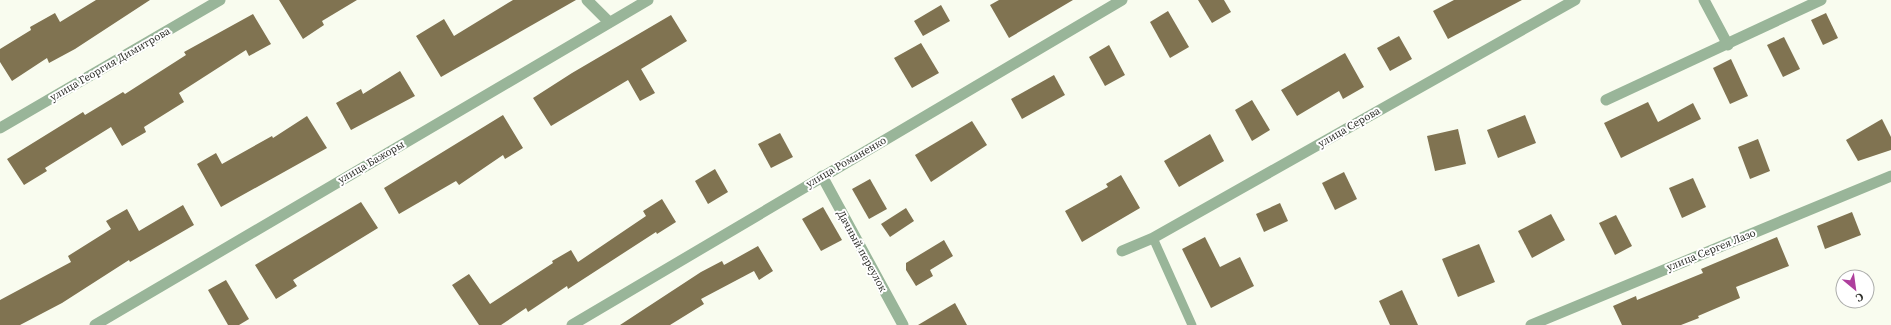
<svg xmlns="http://www.w3.org/2000/svg" width="1891" height="325" font-family="'Source Serif 4',serif">
	<style>
		.building { fill: #807351 }
		.lines { fill: none; stroke-linecap: round; stroke-linejoin: round }
		.service { stroke: #99b599; stroke-width: 9 }
		.minor { stroke: #99b599; stroke-width: 11 }
		.labels { text-anchor: middle; dominant-baseline: central; stroke-width: 4; stroke-linejoin: round; paint-order: stroke }
		.street-label { font-size: 11px; fill: #30312c; stroke: #fff }
	</style>
	<rect width="100%" height="100%" fill="#f9fcef"/>
	<g class="building">
		<path d="M96 0H150L75 49 49 63 47 58 12 81 0 62V49L31 30 30 27 55 13 60 22Z"/>
		<path d="M279 0H357L322 21 324 25 303 39Z"/>
		<path d="M513 0H576L441 77 416 36 444 19 454 36Z"/>
		<path d="M999 0H1073L1009 38 990 5Z"/>
		<path d="M1198 0H1224L1231 12 1212 23Z"/>
		<path d="M1454 0H1522L1448 39 1433 11Z"/>
		<path d="M941 5 950 21 923 36 914 21Z"/>
		<path d="M1168 11 1189 47 1170 58 1150 22Z"/>
		<path d="M1826 13 1838 38 1823 45 1811 20Z"/>
		<path d="M253 14 271 44 249 56 246 50 179 93 184 102 144 127 146 132 122 146 111 127 45 168 47 171 24 185 7 159 83 112 85 115 123 92 125 94 186 55 184 52Z"/>
		<path d="M671 15 687 41 641 69 655 93 640 101 628 80 551 126 533 98 572 73Z"/>
		<path d="M1399 36 1412 59 1390 71 1377 48Z"/>
		<path d="M1784 37 1800 69 1783 77 1767 45Z"/>
		<path d="M921 43 939 73 912 88 894 58Z"/>
		<path d="M1109 45 1125 75 1105 86 1089 57Z"/>
		<path d="M1345 53 1364 87 1343 99 1339 91 1297 116 1281 90Z"/>
		<path d="M1731 59 1748 96 1730 104 1713 68Z"/>
		<path d="M400 71 415 96 351 130 336 103 361 89 363 94Z"/>
		<path d="M1054 75 1065 95 1022 119 1011 99Z"/>
		<path d="M1252 100 1270 130 1252 141 1235 110Z"/>
		<path d="M1648 102 1658 122 1693 103 1701 119 1621 158 1604 123Z"/>
		<path d="M503 115 523 148 505 159 503 155 459 185 456 181 399 214 384 188Z"/>
		<path d="M1525 115 1536 143 1498 158 1487 130Z"/>
		<path d="M307 116 327 148 221 207 197 164 216 153 222 164 272 136 273 138Z"/>
		<path d="M1882 119 1891 137V150L1858 161 1846 140Z"/>
		<path d="M972 121 987 145 931 182 915 155Z"/>
		<path d="M1458 129 1466 164 1435 171 1427 136Z"/>
		<path d="M780 133 793 157 771 168 758 144Z"/>
		<path d="M1210 134 1224 161 1179 187 1164 161Z"/>
		<path d="M1758 139 1770 171 1750 179 1738 147Z"/>
		<path d="M715 169 728 192 708 204 695 181Z"/>
		<path d="M1344 172 1357 199 1335 210 1322 183Z"/>
		<path d="M1121 175 1140 208 1082 242 1065 211 1108 187 1106 184Z"/>
		<path d="M1693 178 1706 207 1682 218 1669 188Z"/>
		<path d="M870 179 887 209 869 219 852 189Z"/>
		<path d="M662 199 676 222 657 234 656 232 568 289 567 286 528 312 526 308 501 325H479L452 285 469 274 490 304 553 263 552 261 571 250 578 262 646 216 643 211Z"/>
		<path d="M361 202 378 228 293 280 297 286 276 299 255 265Z"/>
		<path d="M1280 203 1288 221 1264 232 1256 214Z"/>
		<path d="M183 205 194 225 130 262 129 260 62 303 20 325H0V300L71 262 68 256 111 229 106 221 127 209 139 231Z"/>
		<path d="M823 207 842 240 821 251 802 219Z"/>
		<path d="M906 208 914 221 890 237 881 224Z"/>
		<path d="M1852 212 1861 235 1825 249 1817 226Z"/>
		<path d="M1551 214 1565 240 1532 258 1518 231Z"/>
		<path d="M1616 215 1632 246 1615 255 1599 223Z"/>
		<path d="M1205 237 1220 267 1240 257 1254 286 1211 308 1182 249Z"/>
		<path d="M1777 237 1789 266 1736 287 1740 298 1698 316 1699 318 1681 325H1622L1613 306 1636 296 1637 300 1703 273 1701 269Z"/>
		<path d="M944 240 953 256 930 270 933 276 916 286 906 270V263Z"/>
		<path d="M1479 244 1495 282 1458 297 1442 259Z"/>
		<path d="M758 246 773 271 759 280 754 271 701 299 704 304 670 325H620L701 272 722 261 724 265Z"/>
		<path d="M226 280 249 319 239 325H228L208 290Z"/>
		<path d="M1402 290 1418 325H1390L1379 301Z"/>
		<path d="M955 303 967 325H918Z"/>
	</g>
	<g class="lines">
		<path class="service" d="M1153 238 1192 325"/>
		<g class="minor">
			<path d="M587 0 609 22"/>
			<path d="M1704 0 1728 45"/>
			<path d="M1606 100 1821 0"/>
			<path d="M0 128 220 0"/>
			<path d="M822 176 903 325"/>
			<path d="M1122 251 1153 238 1575 0"/>
			<path d="M95 325 648 0"/>
			<path d="M572 325 1122 0"/>
			<path d="M1531 325 1891 176"/>
		</g>
	</g>
	<g class="labels">
		<g class="street-label">
			<text transform="translate(110 64) rotate(-30)">улица Георгия Димитрова</text>
			<text transform="translate(1349 127) rotate(-30)">улица Серова</text>
			<text transform="translate(371 162) rotate(-30)">улица Бажоры</text>
			<text transform="translate(846 162) rotate(-30)">улица Романенко</text>
			<text transform="translate(1711 250) rotate(-22)">улица Сергея Лазо</text>
			<text transform="translate(862 251) rotate(61)">Дачный переулок</text>
		</g>
	</g>
	<g transform="translate(1855 289) rotate(151)"><circle r="19" fill="#ffffff" stroke="#acadab"/>
	<path d="M0-3L7 15L0 10L-7 15Z" fill="#ae3f9d"/>
	<text y="-6" font-size="11" font-weight="bold" text-anchor="middle" fill="#30312c">С</text>
	</g>
</svg>
